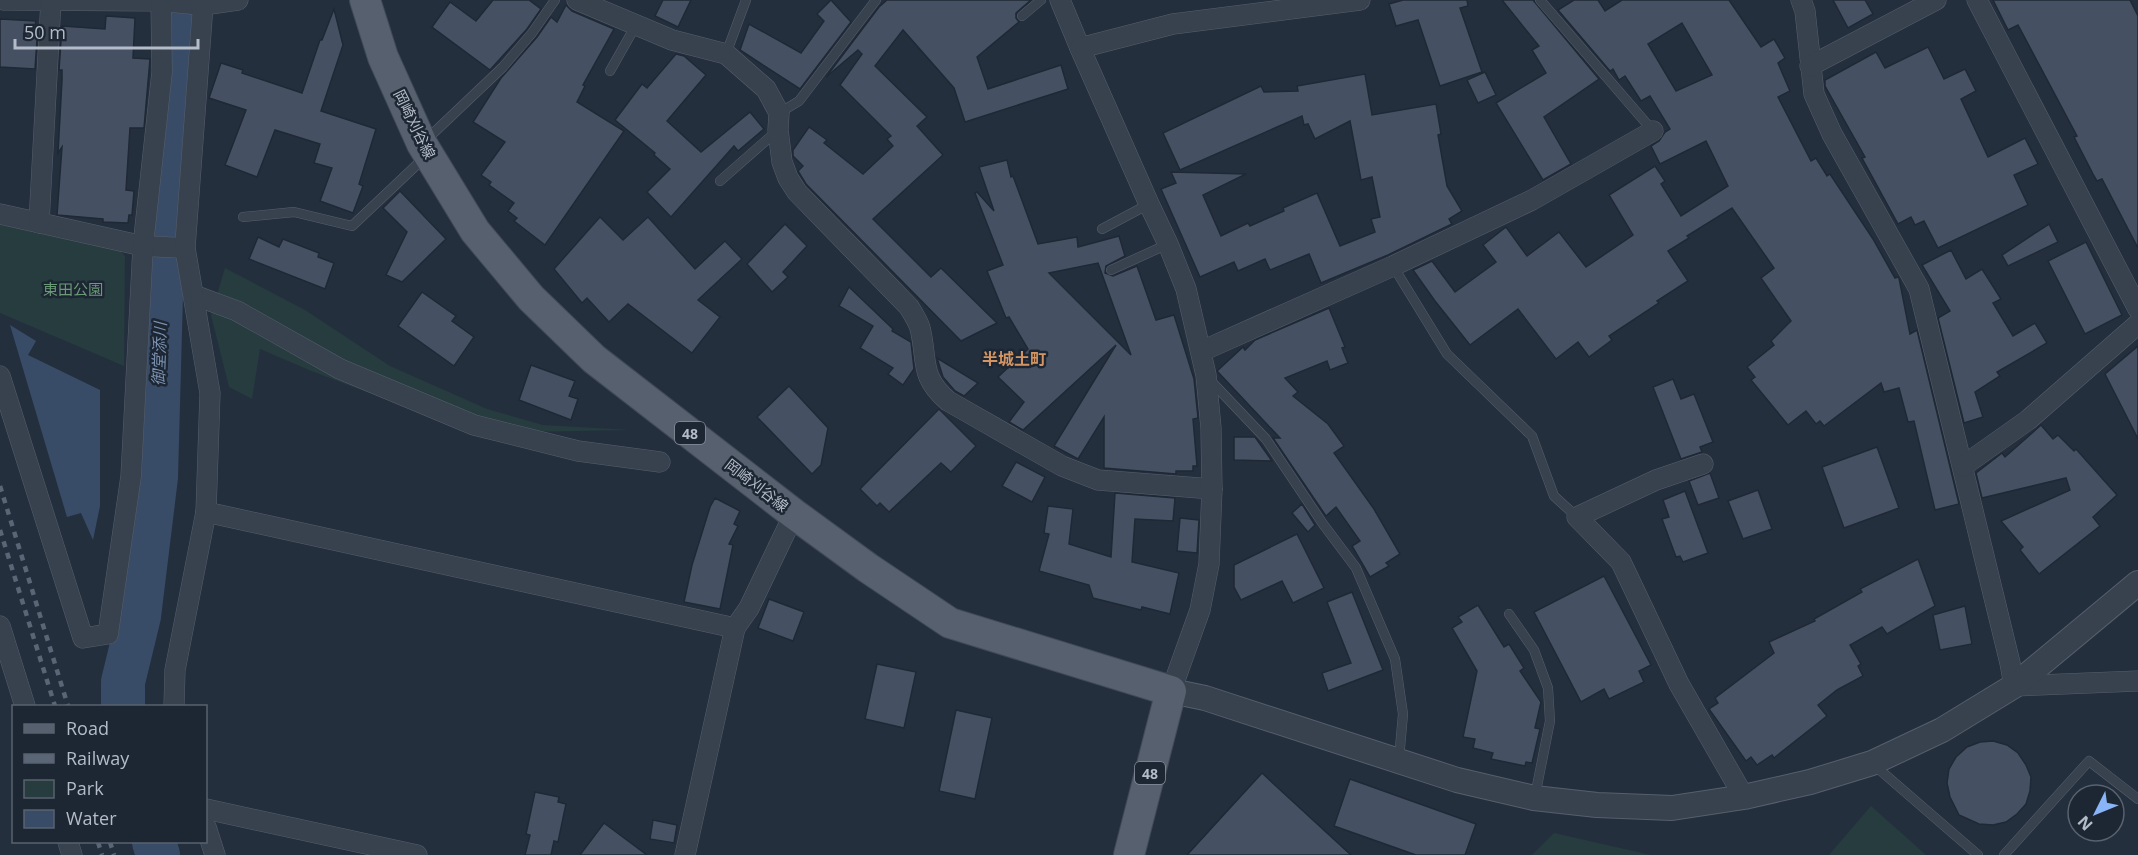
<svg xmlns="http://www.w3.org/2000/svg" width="2138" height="855" font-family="'Open Sans','Noto Sans JP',sans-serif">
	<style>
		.green { fill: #263c3f }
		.water { fill: #394c67 }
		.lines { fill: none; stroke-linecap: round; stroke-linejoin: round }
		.river { stroke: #394c67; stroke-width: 44 }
		.building { fill: #455162; stroke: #1f2835; stroke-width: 1.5; fill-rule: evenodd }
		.service-casing { stroke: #565f6c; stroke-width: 10 }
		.minor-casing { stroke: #565f6c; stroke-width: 21 }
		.tertiary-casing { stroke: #565f6c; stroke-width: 26 }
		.primary-casing { stroke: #414a57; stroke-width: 32 }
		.service { stroke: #38414e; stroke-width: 9 }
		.minor { stroke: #38414e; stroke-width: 20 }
		.tertiary { stroke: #38414e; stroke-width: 24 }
		.primary { stroke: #56606e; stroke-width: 30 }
		.rail { stroke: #5a6575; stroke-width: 4.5; stroke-dasharray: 6 6; stroke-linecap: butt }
		.labels { text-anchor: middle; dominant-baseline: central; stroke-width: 5; stroke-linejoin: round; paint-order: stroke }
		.shield { fill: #1d2633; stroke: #878f9c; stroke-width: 1.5 }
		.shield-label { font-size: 14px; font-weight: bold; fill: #b4bcc9 }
		.street-label { font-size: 15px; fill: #b4bcc9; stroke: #1d2633 }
		.park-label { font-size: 15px; fill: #6b9a76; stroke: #1d2633 }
		.water-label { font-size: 16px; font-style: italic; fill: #7c92b1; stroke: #1d2633 }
		.neighbourhood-label { font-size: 16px; font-weight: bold; fill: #d59563; stroke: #1d2633 }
	</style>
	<rect width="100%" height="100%" fill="#242f3e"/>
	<g class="green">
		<path d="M0 224 116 246 125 256 124 366 0 313Z"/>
		<path d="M225 268 305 310 390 366 487 409 543 425 630 430 474 433 309 370 260 349 252 399 229 387 211 315Z"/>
		<path d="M1871 806 1926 855H1829Z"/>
		<path d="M1554 833 1651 855H1532Z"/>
	</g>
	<path class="water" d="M10 325 36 341 28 355 100 390V506L93 540 81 513 67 517Z"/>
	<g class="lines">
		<g class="river">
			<path d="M123 706V682L139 616 156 477 161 294 183 0"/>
			<path d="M154 842 158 855"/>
		</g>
	</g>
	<g class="building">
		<path d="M493 0H529L541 9 527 29 490 70 432 27 450 2 476 21Z"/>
		<path d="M663 0H691L678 27 655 16Z"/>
		<path d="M831 0 851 22 800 89 740 50 749 24 801 53 824 21 817 14Z"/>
		<path d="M887 0H1031L1016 13V18L1019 22 977 57 988 89 1061 65 1068 89 965 122 954 88 903 30 875 66 927 117 917 126 943 155 873 219 931 277 941 268 997 323 961 341 806 184 798 171 803 166 793 156V150L809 127 827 140 824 143 863 174 893 146 887 139 891 136 840 85 862 54 858 50 826 77 879 7Z"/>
		<path d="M1403 0H1467L1468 6 1460 8 1482 72 1440 86 1418 20 1396 26 1389 4Z"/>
		<path d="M1502 0H1533L1599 79 1544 117 1571 164 1543 180 1496 103 1546 73 1532 50 1539 46Z"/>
		<path d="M1574 0H1598L1605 11 1622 0H1729L1761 47 1774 39 1785 58 1778 63 1790 91 1778 97 1811 161 1816 158 1827 176 1830 174 1873 239 1895 278 1898 277 1899 278 1910 334 1917 330 1959 504 1935 510 1914 421 1908 422 1899 388 1884 392 1881 383 1824 426 1820 421 1816 424 1806 411 1788 425 1751 380 1755 377 1747 367 1774 345 1771 341 1791 321 1761 278 1774 268 1732 208 1687 236 1689 238 1668 251 1688 281 1657 301 1659 303 1609 336 1612 340 1589 357 1578 342 1556 359 1518 309 1470 345 1435 301 1413 270 1432 261 1455 292 1496 262 1483 245 1506 227 1527 256 1559 232 1586 267 1633 235 1609 195 1655 166 1665 181 1661 184 1681 216 1728 186 1706 141 1660 164 1651 146 1659 141 1665 132 1670 129 1650 96 1641 101 1625 76 1619 80 1613 69 1610 71 1558 10ZM1682 23 1712 75 1676 91 1648 44Z"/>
		<path d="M1833 0H1865L1873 14 1848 28Z"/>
		<path d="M1993 0H2130L2138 16V248L2102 179 2097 181 2093 174 2074 137 2077 136 2018 25 2008 30Z"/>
		<path d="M566 5 572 11 614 29 583 85 585 86 577 102 624 131 545 245 514 221 517 218 508 211 514 203 489 185 491 182 481 175 505 142 473 122 501 78 537 37 551 17 557 22Z"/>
		<path d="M334 9 343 45 321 111 376 129 359 184 363 186 353 213 320 201 332 168 314 163 320 144 275 130 257 177 225 165 246 110 209 98 221 63 243 70 242 73 302 93 320 40H322Z"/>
		<path d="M106 16 135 18 133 58 150 59 144 128H130L126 190 134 191 132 215H129L128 223 103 222V219L57 215 62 147 58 153 62 80V70H59L62 26 105 29Z"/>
		<path d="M0 19 36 21 35 25H38L35 69 0 67Z"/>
		<path d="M1928 47 1944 79 1965 69 1976 91 1961 99 1988 157 2025 138 2038 164 2014 175 2028 205 1938 248 1924 221 1915 225 1911 217 1898 224 1862 158 1865 157 1825 86V80L1876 52 1885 68Z"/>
		<path d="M676 54 684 56 706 75 667 121 701 152 750 112 764 129 738 151 734 146 671 217 647 192 670 169 654 155 655 153 615 120 642 84 647 88Z"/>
		<path d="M1485 72 1496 95 1478 103 1467 80Z"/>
		<path d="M1365 74 1372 115 1436 104 1441 134 1438 135 1447 186 1462 211 1449 219 1452 224 1388 255 1321 283 1309 254 1270 270 1265 259 1238 271 1234 262 1200 277 1161 189 1176 183 1171 172 1246 174 1203 195 1221 236 1248 223 1250 226 1284 211 1283 208 1317 193 1340 246 1375 232 1371 219 1380 217 1372 177 1361 180 1350 121 1315 139 1308 124 1304 125 1302 116 1180 170 1163 133 1261 86 1264 92 1298 91 1297 86Z"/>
		<path d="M1007 160 1011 177 1013 176 1038 244 1077 237 1078 247 1119 236 1125 256 1106 266 1105 273 1113 276 1137 266 1156 320 1174 315 1194 379 1198 418 1193 419 1197 466H1193V471H1176V474L1104 468V417L1078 459 1054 446 1116 345 1023 430 1009 422 1024 402 998 377 1028 349 1009 317 1006 318 987 271 1003 265 975 193 977 192 994 211 979 167ZM1098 263 1131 355 1049 273Z"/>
		<path d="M400 191 446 239 402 282 386 275 407 232 383 208Z"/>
		<path d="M600 217 623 240 648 217 695 269 725 241 742 259 698 300 720 317 692 353 628 304 609 322 587 298 582 303 554 269Z"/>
		<path d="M785 224 807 246 783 272 788 277 772 292 747 264Z"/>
		<path d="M2049 224 2058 242 2008 266 2002 255Z"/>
		<path d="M258 237 279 247 283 239 319 253 318 257 334 263 325 289 249 259Z"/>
		<path d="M2086 242 2122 315 2085 334 2048 261Z"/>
		<path d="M1951 250 1966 279 1982 269 2001 299 1993 303 2013 336 2035 323 2047 343 1997 372 2000 376 1975 392 1983 417 1964 423 1938 318 1950 311 1922 265Z"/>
		<path d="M849 287 893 329 892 331 911 342 914 369 903 385 888 374 893 368 860 348 873 326 839 306Z"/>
		<path d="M422 292 456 316 452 321 474 337 454 366 398 326Z"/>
		<path d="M1329 308 1345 347 1342 348 1348 363 1330 370 1327 361 1285 378 1298 392 1293 396 1328 424 1344 446 1334 453 1374 509 1400 554 1386 563 1389 566 1370 577 1352 546 1360 541 1336 507 1326 516 1273 438H1280L1217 371 1243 347 1245 350 1255 340Z"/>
		<path d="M2138 346V439L2105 374Z"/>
		<path d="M937 358 978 383 964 396 955 391 943 377Z"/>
		<path d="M531 365 575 381 569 396 578 399 571 420 519 400Z"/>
		<path d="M1673 379 1681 399 1694 394 1713 442 1700 447 1702 452 1681 459 1653 387Z"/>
		<path d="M789 386 828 428 821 465 812 474 757 417Z"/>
		<path d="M939 409 976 446 951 472 941 463 889 512 880 503 877 506 860 489Z"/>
		<path d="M2041 425 2053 439 2058 435 2074 451 2076 449 2117 495 2093 517 2100 526 2039 574 2020 550 2023 547 2001 521 2070 490 2066 478 1982 498 1976 473 2002 453 2005 457Z"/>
		<path d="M1234 437H1255L1272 461 1234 460Z"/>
		<path d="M1877 447 1899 508 1844 528 1822 467Z"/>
		<path d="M1016 462 1045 477 1032 502 1002 486Z"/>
		<path d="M1710 473 1719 498 1698 505 1689 481Z"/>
		<path d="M1758 490 1772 529 1743 539 1728 501Z"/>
		<path d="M1685 491 1708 553 1683 562 1680 556 1676 557 1662 519 1669 517 1663 500Z"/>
		<path d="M1115 493 1175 498 1173 521 1135 519 1132 562 1179 573 1170 614 1142 607 1141 610 1093 598 1089 585 1039 571 1049 534 1044 533 1048 506 1073 509 1069 544 1111 557Z"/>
		<path d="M715 498 740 511 734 524 738 526 729 544 733 545 720 609 684 602 692 565 710 507Z"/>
		<path d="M1302 504 1315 525 1308 532 1292 513Z"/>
		<path d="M1180 518 1199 520 1197 553 1177 551Z"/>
		<path d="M1297 534 1324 588 1293 603 1282 581 1241 600 1234 587V565Z"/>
		<path d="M1918 559 1935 606 1887 634 1882 627 1850 645 1861 664 1858 666 1863 676 1837 690 1818 705 1827 716 1774 758 1772 755 1757 765 1751 757 1746 761 1709 709 1718 703 1715 698 1774 653 1769 642 1815 621 1814 619 1862 592 1860 589Z"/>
		<path d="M1604 576 1651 665 1639 671 1644 682 1609 699 1604 689 1581 702 1534 612Z"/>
		<path d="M1352 592 1383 670 1328 691 1322 673 1351 663 1327 602Z"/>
		<path d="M769 599 804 612 793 641 758 628Z"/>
		<path d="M1478 605 1504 647 1509 644 1524 668 1520 671 1541 702 1535 728 1540 729 1532 763 1526 762 1525 766 1491 759 1493 753 1473 748 1475 739 1463 737 1477 671 1452 628 1462 622 1458 617Z"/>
		<path d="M1965 606 1972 644 1940 650 1933 615Z"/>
		<path d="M877 664 916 672 904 728 865 719Z"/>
		<path d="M956 710 992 718 975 799 939 791Z"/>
		<path d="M1993 741 2007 745 2018 753 2026 765 2031 777 2030 791 2026 804 2017 814 2006 822 1993 825 1979 824 1959 815 1950 797 1947 783 1949 769 1956 757 1967 747 1980 742Z"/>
		<path d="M1262 773 1277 787 1351 855H1187Z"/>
		<path d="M1350 779 1476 824 1465 855H1416L1334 826Z"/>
		<path d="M535 792 559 797 558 802 566 804 558 842 554 841 551 855H525L530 835 526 834Z"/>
		<path d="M653 820 677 825 674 843 650 839Z"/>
		<path d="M604 823 647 855H580Z"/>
	</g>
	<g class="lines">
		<defs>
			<g id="service">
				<path d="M1540 0 1653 131"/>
				<path d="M1022 16 1041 0"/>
				<path d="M726 54 746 0"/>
				<path d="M610 71 636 25"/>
				<path d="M779 113 799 101 876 0"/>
				<path d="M425 141 503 67 532 33 555 0"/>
				<path d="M720 181 778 130"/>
				<path d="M243 217 294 212 352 226 424 158"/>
				<path d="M1102 229 1149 204"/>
				<path d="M1393 266 1447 354 1532 436 1554 496 1577 517"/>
				<path d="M1111 270 1168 244"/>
				<path d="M1209 379 1266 439 1323 524 1356 568 1395 659 1403 714 1399 759"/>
				<path d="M1509 614 1534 650 1548 688 1550 721 1535 796"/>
				<path d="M1874 765 1978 855"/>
				<path d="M2004 855 2089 761 2138 799"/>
			</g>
			<g id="minor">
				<path d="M3 0 161 1 203 5"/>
				<path d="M577 0 672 40 726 54 766 89 779 113 778 130 782 162 788 178 797 192 909 307C913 314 918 321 920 328 928 361 919 376 948 401L1062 466 1098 480 1212 489"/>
				<path d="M1060 0 1080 48"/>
				<path d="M1801 0 1805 11 1814 94 1832 134 1919 289 2010 663 2014 686 2138 681"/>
				<path d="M1977 0 2138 309"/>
				<path d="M1810 66 1936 0"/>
				<path d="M0 214 143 246 185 248"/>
				<path d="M39 223 51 0"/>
				<path d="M194 295 237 311 340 369 474 425 578 451 660 462"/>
				<path d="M1202 351 1393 266 1532 200 1653 131"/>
				<path d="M0 376 83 638 108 634 131 476 143 246 162 72 161 0"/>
				<path d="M1703 464 1656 480 1577 517 1621 562 1679 684 1744 797"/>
				<path d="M1963 466 2028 420 2138 324"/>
				<path d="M206 512 735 628 749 608 794 514"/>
				<path d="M0 626 25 706"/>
				<path d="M1171 691 1200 610 1209 564 1212 489 1211 428 1206 375 1186 289 1168 244 1149 204 1080 48 1173 24 1360 0"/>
				<path d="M174 706 175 670 206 512 210 393 185 248 203 5 238 0"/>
				<path d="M206 809 417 855"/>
				<path d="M206 827 215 855"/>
				<path d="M68 842 72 855"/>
				<path d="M685 855 735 628"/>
			</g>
			<path id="tertiary" d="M1171 691 1205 698 1457 780 1534 798 1597 805 1672 808 1744 797 1810 782 1872 763 1942 730 2014 686 2138 583"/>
			<path id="primary" d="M365 0 383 57 422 144 475 231 531 298 594 359 794 514 868 568 950 623 1171 691 1129 855"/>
		</defs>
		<use href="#service" class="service-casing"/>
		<use href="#minor" class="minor-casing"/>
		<use href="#tertiary" class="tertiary-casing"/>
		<use href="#primary" class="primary-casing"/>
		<use href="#service" class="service"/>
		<use href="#minor" class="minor"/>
		<use href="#tertiary" class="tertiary"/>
		<use href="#primary" class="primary"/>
		<g class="rail">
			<path d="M0 486 68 706"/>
			<path d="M0 530 55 706"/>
			<path d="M98 842 102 855"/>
			<path d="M110 842 114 855"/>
		</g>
	</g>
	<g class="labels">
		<g class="shield">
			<rect x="675" y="422" width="30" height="22" rx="4.5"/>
			<rect x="1135" y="762" width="30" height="22" rx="4.5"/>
		</g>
		<g class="shield-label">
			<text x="690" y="433">48</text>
			<text x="1150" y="773">48</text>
		</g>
		<g class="street-label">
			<text transform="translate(415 124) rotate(64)">岡崎刈谷線</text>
			<text transform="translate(757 485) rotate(38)">岡崎刈谷線</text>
		</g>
		<g class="park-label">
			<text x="73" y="289">東田公園</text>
		</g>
		<g class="water-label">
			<text transform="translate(159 354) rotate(-88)">御堂添川</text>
		</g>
		<g class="neighbourhood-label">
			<text x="1014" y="359">半城土町</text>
		</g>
	</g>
	<rect x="12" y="705" width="195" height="138" fill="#1d2633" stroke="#59626f" stroke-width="1.5"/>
	<rect x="24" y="724" width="30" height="9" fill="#56606e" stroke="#59626f" stroke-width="1.5"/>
	<text x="66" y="735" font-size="18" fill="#b4bcc9">Road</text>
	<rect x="24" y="754" width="30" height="9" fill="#5a6575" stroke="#59626f" stroke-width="1.5"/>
	<text x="66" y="765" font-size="18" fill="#b4bcc9">Railway</text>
	<rect x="24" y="780" width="30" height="18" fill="#263c3f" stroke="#59626f" stroke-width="1.5"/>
	<text x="66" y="795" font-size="18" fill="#b4bcc9">Park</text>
	<rect x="24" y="810" width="30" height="18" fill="#394c67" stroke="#59626f" stroke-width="1.5"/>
	<text x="66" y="825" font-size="18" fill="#b4bcc9">Water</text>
	<g transform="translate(2096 813) rotate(227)"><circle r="28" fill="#1d2633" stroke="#59626f" stroke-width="1.5"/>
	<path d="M0-4.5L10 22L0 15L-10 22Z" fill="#8ab4f8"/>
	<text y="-9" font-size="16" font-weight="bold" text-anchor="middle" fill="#b4bcc9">N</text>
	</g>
	<path d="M15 39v9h183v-9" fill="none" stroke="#b4bcc9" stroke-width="3"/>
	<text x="24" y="39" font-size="18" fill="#b4bcc9" stroke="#1d2633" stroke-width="4.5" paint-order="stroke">50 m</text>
</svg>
